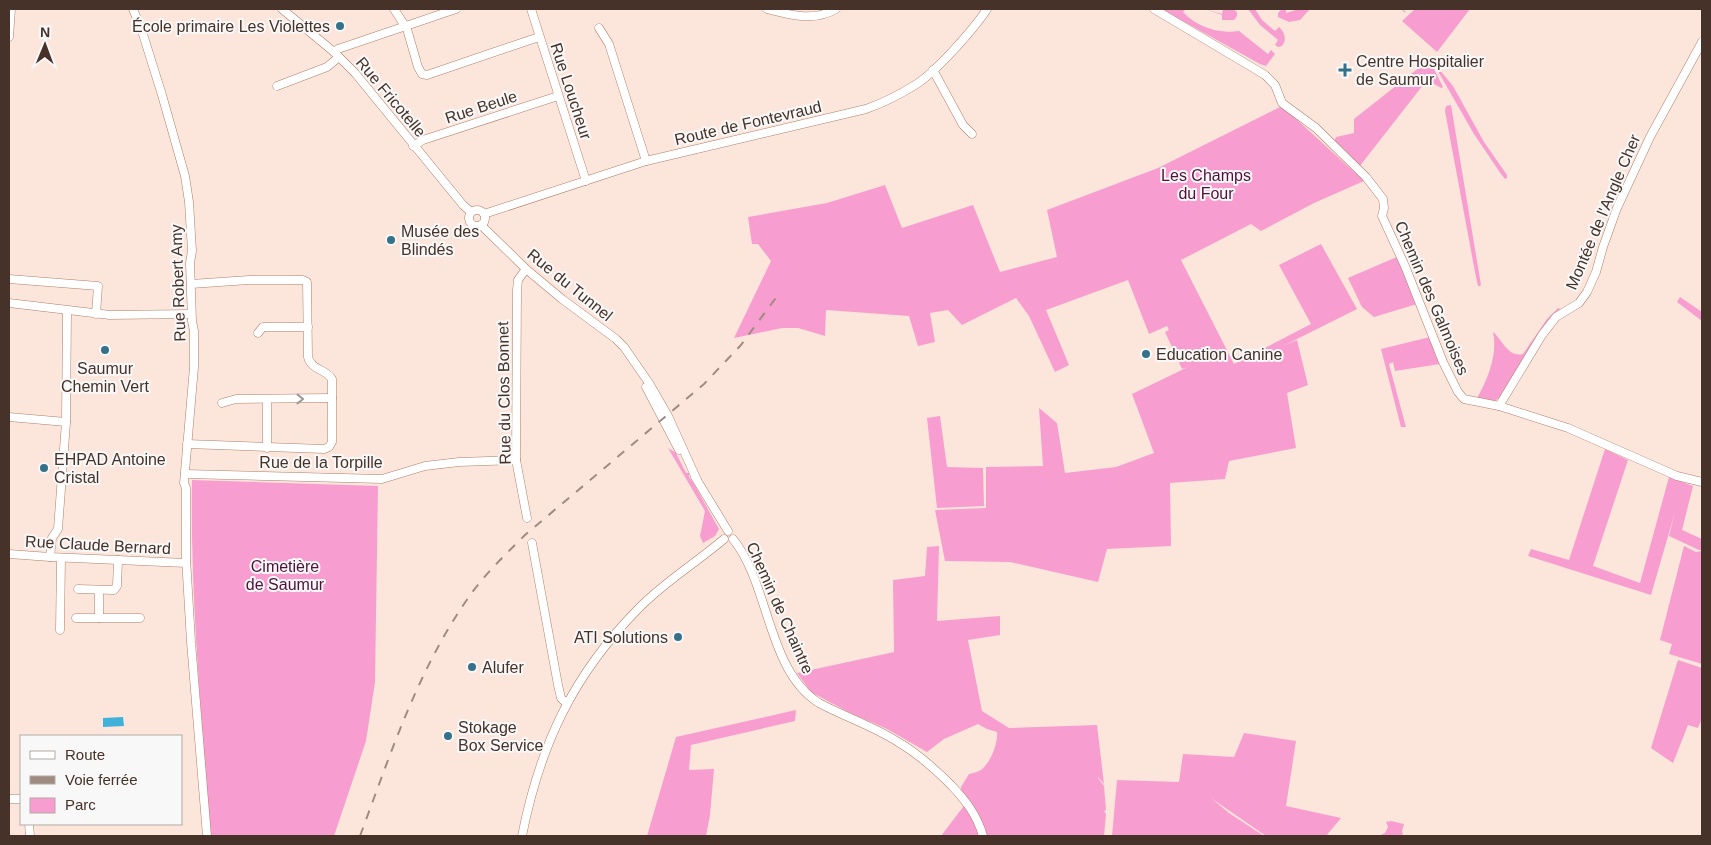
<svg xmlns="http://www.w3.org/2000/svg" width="1711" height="845" font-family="Arial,sans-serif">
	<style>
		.green { fill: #f89dcf }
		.water { fill: #40b1da }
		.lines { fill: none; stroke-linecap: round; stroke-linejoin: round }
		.minor-tunnel { stroke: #d8c2b8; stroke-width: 8; stroke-dasharray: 8 4; stroke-linecap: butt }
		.minor-casing { stroke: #af7f69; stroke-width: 9 }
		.minor { stroke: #fff; stroke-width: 8 }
		.rail { stroke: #a08b81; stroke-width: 2; stroke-dasharray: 9 9; stroke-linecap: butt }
		.oneway { stroke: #a29894 }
		.poi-dot { fill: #357189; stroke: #f8f8f8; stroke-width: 2 }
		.labels { text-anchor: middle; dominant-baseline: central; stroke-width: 4; stroke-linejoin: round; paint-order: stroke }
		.poi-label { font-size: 16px; fill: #463228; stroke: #f8f8f8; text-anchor: start }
		.street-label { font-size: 16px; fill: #463228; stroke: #f8f8f8 }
		.park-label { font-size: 16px; fill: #501038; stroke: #f8f8f8 }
	</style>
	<rect width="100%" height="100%" fill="#fce6dc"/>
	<g class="green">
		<path d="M1161 9H1186L1183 12C1197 27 1218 34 1239 31L1268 54 1271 50 1275 54 1266 66 1260 64Z"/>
		<path d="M1205 9 1222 14 1223 9H1233L1237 12V16L1234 20H1222V15Z"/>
		<path d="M1248 9H1255L1262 20 1275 31 1279 27C1285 32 1287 40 1282 46L1278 47 1275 45 1278 40 1260 25Z"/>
		<path d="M1282 9H1286V13L1299 9H1310L1300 20 1289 22 1278 17V13Z"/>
		<path d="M1415 9H1470L1437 52 1402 21Z"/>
		<path d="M1425 63 1434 69 1443 87 1441 88 1427 80 1359 167 1333 144 1336 137 1354 133V119Z"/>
		<path d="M1439 69 1453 86 1484 142 1507 175V178L1505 179 1501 174 1474 134 1439 73Z"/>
		<path d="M1451 105 1481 285 1480 286H1478L1475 272 1445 111 1446 106Z"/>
		<path d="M1282 106 1364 181 1314 203 1261 231 1251 224 1181 260 1234 364 1311 324 1279 265 1321 244 1357 309 1283 346 1297 340 1308 385 1287 393 1296 448 1229 461 1225 479 1170 483 1171 546 1107 549 1098 582 1010 562 945 561 935 510 986 508V467L1043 466 1039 408 1057 423 1065 473 1116 467 1154 453 1132 394 1188 367 1182 369 1165 332 1169 330 1167 326 1149 334 1128 280 1046 310 1069 365 1055 372 1029 316 1016 298 962 325 948 310 930 313 935 342 918 346 909 316 826 310 825 336 798 328H782L734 338 771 261 758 244H752L748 217 827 203 885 185 902 228 973 205 1000 272 1057 257 1047 210 1158 168Z"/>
		<path d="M1399 256 1417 304 1374 317 1362 307 1348 278Z"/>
		<path d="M1680 297 1702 312V321L1677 302Z"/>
		<path d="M1558 308 1563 311 1501 396 1495 401 1477 398C1488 379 1498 354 1493 332 1502 339 1508 358 1523 354L1547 319Z"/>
		<path d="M1430 337 1436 357 1440 364 1395 371 1393 362 1389 364 1406 427H1401L1381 349Z"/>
		<path d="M940 416 947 467 983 468 984 506 937 508 927 418Z"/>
		<path d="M668 448 676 453 686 473H689V477L694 484 719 529 715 536 703 543 700 536 705 511Z"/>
		<path d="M1605 449 1628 460 1593 566 1640 583 1669 477 1693 486 1682 530 1702 539V550H1699L1669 536 1675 512 1651 595 1528 556 1531 549 1569 560Z"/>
		<path d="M192 480 378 486 375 682 366 741 334 836H210C202 718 190 599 192 480Z"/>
		<path d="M939 546 937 621 1000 616V635L968 640 982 711 1009 728 1097 725 1104 784 1098 777V778L1104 786 1106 810 1104 811 1106 814 1104 836H941L963 807 961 787 969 774C973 773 978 772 981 770 991 762 998 743 997 732L987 729 978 724 944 739 927 752 887 729 848 712 811 692 797 673 894 652 893 580 925 576 927 547Z"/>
		<path d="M1684 546 1696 552 1702 551V664L1669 654 1672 644 1660 640Z"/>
		<path d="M1678 660 1702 668V718L1698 728 1688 725 1673 763 1651 748Z"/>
		<path d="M796 710 795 721 691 745 689 770 714 769 710 815 706 836H647L676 737Z"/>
		<path d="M1244 733 1296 741 1286 806 1341 818 1326 836H1266L1211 798 1229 813 1264 836H1112L1117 780 1179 782 1183 754 1234 757Z"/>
		<path d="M1391 821 1404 824 1402 831 1403 836H1379L1385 833 1388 827 1386 822Z"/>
	</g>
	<path class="water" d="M123 717 124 726 103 727V718Z"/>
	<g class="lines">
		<path class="minor-tunnel" d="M1402 10 1403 9"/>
		<defs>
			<g id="minor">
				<path d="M133 9 142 31 162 95 185 176 189 202 192 251 190 263 192 321 194 331V367L184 483 186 488V558L191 642 207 836"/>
				<path d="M282 9 334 52 355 73 463 205 471 212"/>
				<path d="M394 9 407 29 418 67 422 74 427 75 539 37"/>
				<path d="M531 9 586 181"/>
				<path d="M767 9C790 15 814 22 836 9"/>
				<path d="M1154 9 1265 75 1275 85 1282 103 1316 128 1366 177 1383 199 1384 208 1382 216 1405 266 1443 362 1458 392 1464 399 1499 406 1568 428 1677 476 1702 482"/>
				<path d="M599 28 609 44 646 161"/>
				<path d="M9 37 11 9"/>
				<path d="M334 52 338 49 456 9"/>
				<path d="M933 70 963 125 972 134"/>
				<path d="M277 86 327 67 339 57"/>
				<path d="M413 146 423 140 558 96"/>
				<circle cx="477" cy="218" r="8"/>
				<path d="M484 214 646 161 866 109C883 103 899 95 915 85 935 73 974 29 987 9"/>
				<path d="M481 225 526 269 562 299 616 339 624 347 649 383 668 416 697 480"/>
				<path d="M526 269 518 280 517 290 516 460 527 518"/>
				<path d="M9 279 98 286 96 314"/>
				<path d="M9 303 110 315 191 314"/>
				<path d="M258 333 263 327H308"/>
				<path d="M646 387 679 450"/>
				<path d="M267 399V448"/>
				<path d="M222 403 236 399 332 398"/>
				<path d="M1499 406 1542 335 1556 317 1579 303 1587 292 1596 272 1603 247 1617 208 1650 137 1702 42"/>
				<path d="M9 417 66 422"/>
				<path d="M187 444 324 449 329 447 332 442V379C326 369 311 370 308 357L307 282 303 280H249L191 284"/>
				<path d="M185 474 382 479 425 466 459 462 516 460"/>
				<path d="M695 477 728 531"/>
				<path d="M733 539C770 585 767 670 819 703 845 717 873 726 898 742 917 753 935 769 951 785 966 801 977 815 983 836"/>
				<path d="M532 543 558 685 561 698 566 703"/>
				<path d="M9 554 50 557 186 563"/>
				<path d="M50 557 52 538 58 529 66 422 67 311"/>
				<path d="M78 589 114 590 117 586 118 560"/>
				<path d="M76 618H140"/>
				<path d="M99 618V590"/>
				<path d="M60 630 61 558"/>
				<path d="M9 799H21"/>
				<path d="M29 824 30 836"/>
				<path d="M522 836C540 745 573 675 638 609 664 582 696 563 724 539"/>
			</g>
		</defs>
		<use href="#minor" class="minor-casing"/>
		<use href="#minor" class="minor"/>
		<path class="rail" d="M360 836C391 753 418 668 471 594 486 573 506 554 525 535L704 384 741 345 778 295"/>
	</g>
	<defs><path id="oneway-chevron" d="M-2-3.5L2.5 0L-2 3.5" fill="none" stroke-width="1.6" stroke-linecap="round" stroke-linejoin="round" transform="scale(1.25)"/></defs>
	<use class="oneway" href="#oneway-chevron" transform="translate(300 399)"/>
	<g class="poi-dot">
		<circle cx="340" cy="26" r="5"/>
		<path d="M1342.5 62.5h5v5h5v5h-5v5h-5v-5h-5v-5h5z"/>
		<circle cx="391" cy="240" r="5"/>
		<circle cx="105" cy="350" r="5"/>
		<circle cx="1146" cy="354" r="5"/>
		<circle cx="44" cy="468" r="5"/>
		<circle cx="678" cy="637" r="5"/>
		<circle cx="472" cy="667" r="5"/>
		<circle cx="448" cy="736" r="5"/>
	</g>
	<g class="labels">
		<g class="poi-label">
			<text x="330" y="26" text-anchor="end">École primaire Les Violettes</text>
			<text x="1356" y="61">Centre Hospitalier<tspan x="1356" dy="18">de Saumur</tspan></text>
			<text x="401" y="231">Musée des<tspan x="401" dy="18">Blindés</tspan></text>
			<text x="1156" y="354">Education Canine</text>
			<text x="105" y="368" text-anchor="middle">Saumur<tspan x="105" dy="18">Chemin Vert</tspan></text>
			<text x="54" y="459">EHPAD Antoine<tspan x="54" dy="18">Cristal</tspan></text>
			<text x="668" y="637" text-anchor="end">ATI Solutions</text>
			<text x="482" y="667">Alufer</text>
			<text x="458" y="727">Stokage<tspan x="458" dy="18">Box Service</tspan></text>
		</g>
		<g class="street-label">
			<text transform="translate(571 91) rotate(72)">Rue Loucheur</text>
			<text transform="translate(391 97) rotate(50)">Rue Fricotelle</text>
			<text transform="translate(481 107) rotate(-18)">Rue Beule</text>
			<text transform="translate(748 123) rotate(-13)">Route de Fontevraud</text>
			<text transform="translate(1603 212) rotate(-67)">Montée de l'Angle Cher</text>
			<text transform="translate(178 283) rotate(-92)">Rue Robert Amy</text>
			<text transform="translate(570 285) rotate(39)">Rue du Tunnel</text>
			<text transform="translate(1432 298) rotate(67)">Chemin des Galmoises</text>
			<text transform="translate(504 393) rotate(-91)">Rue du Clos Bonnet</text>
			<text x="321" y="462">Rue de la Torpille</text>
			<text transform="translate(98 545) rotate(3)">Rue Claude Bernard</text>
			<text transform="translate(780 608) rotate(66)">Chemin de Chaintre</text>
		</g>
		<g class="park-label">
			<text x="1206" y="175">Les Champs<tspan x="1206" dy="18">du Four</tspan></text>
			<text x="285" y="566">Cimetière<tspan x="285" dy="18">de Saumur</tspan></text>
		</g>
	</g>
	<rect width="1711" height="845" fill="none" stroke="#463228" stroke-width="20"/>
	<rect x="20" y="735" width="162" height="90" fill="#f8f8f8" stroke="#b1a9a5"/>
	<rect x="30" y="751" width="25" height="8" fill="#ffffff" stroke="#b1a9a5"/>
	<text x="65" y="760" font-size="15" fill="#463228">Route</text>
	<rect x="30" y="776" width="25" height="8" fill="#a08b81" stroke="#b1a9a5"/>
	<text x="65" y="785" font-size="15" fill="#463228">Voie ferrée</text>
	<rect x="30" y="798" width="25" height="15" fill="#f89dcf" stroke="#b1a9a5"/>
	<text x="65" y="810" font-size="15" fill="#463228">Parc</text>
	<g transform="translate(45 45) rotate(1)" stroke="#f8f8f8" stroke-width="4" paint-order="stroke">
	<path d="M0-4L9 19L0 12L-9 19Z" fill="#463228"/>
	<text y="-8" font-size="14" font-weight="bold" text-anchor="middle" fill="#463228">N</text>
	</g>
</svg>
